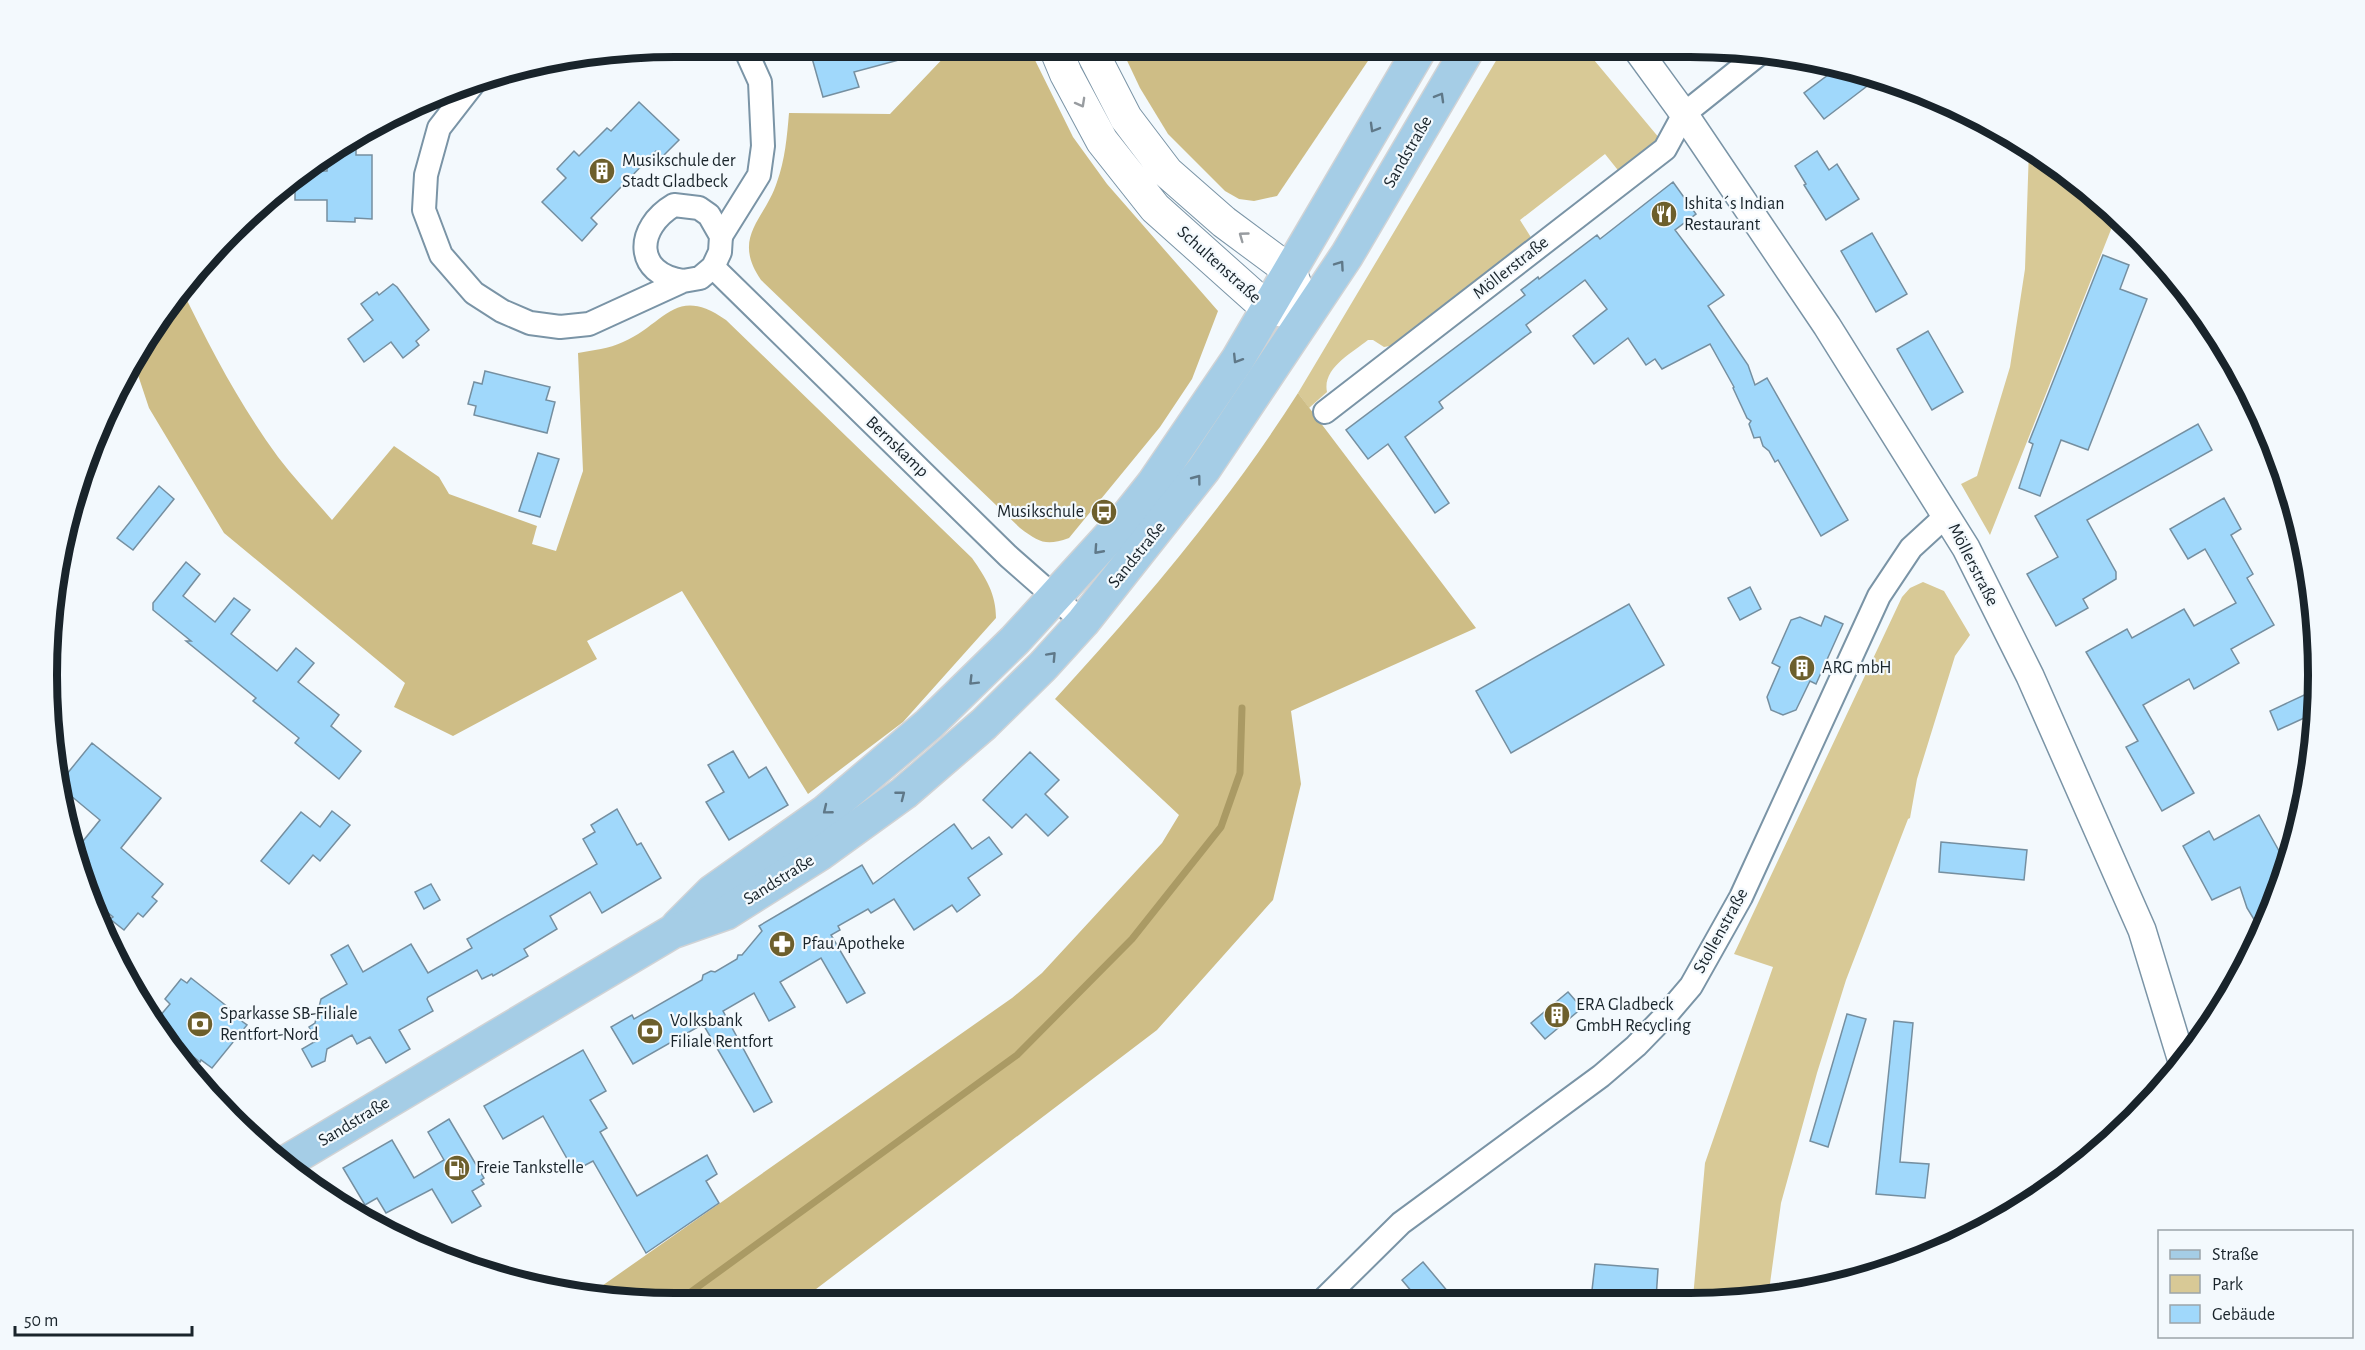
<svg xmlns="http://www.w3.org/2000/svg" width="2365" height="1350" font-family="'Alegreya Sans',sans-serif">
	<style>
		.green { fill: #d8c996 }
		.forest { fill: #cebd86 }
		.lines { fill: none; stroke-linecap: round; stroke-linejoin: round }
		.stream { stroke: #aa9a64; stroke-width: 7 }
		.building { fill: #a0d8fb; stroke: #758fa0; stroke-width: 1.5 }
		.minor-casing { stroke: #7a94a6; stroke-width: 26 }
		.tertiary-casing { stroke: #7a94a6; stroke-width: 30 }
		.secondary-casing { stroke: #7a94a6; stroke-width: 34 }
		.primary-casing { stroke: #d1d3d5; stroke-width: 36 }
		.minor { stroke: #fff; stroke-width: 22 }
		.tertiary { stroke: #fff; stroke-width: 27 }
		.secondary { stroke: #fff; stroke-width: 32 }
		.primary { stroke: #a5cde6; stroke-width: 33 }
		.oneway { stroke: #5f7888 }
		.oneway2 { stroke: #989ca0 }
		.labels { text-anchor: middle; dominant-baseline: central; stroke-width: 4.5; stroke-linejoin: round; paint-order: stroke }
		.street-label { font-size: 18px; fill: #19242b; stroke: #f3f9fd }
		.poi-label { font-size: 18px; fill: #19242b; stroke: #f3f9fd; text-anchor: start }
		.rim { fill: none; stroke: #19242b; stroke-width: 8 }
	</style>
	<rect width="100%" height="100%" fill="#f3f9fd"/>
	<g class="green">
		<path d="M1584 48 1660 139 1621 174 1605 154 1520 220 1532 239 1450 305 1390 346 1384 347 1373 340H1368C1352 353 1322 368 1327 392L1309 408 1298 393 1503 49Z"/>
		<path d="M2029 148 2105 203 2112 227 1990 535 1961 484 1977 476 2010 367 2025 269Z"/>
		<path d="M1923 582 1944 591 1970 635 1955 656 1917 779 1910 818 1908 819 1846 980 1817 1073 1781 1203 1768 1298H1693L1705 1163 1773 967 1734 954 1902 597 1910 588Z"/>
	</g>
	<g class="forest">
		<path d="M1376 49 1277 196 1254 201 1239 199 1225 191 1168 134 1140 88 1122 50Z"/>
		<path d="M1030 50 1073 137 1107 184 1218 311 1192 379 1160 427 1069 538C1046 546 1040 543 1020 528L761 280C731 236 765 220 777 182 785 160 787 137 789 113L890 114 950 51Z"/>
		<path d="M182 290C210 348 240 405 278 457 295 479 314 499 332 520L394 446 439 477 449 494 537 526 532 544 556 551 583 471 578 353C593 350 609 349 623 342 665 324 675 284 726 320L972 558C986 578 996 594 996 618L903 722 808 794 682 591 587 641 597 659 453 736 394 707 405 683 224 533 149 408 133 360 153 326Z"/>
		<path d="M1298 393 1476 628 1291 711 1301 784 1273 900 1157 1030 799 1302H634L589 1295 1012 998 1042 973 1162 843 1179 815 1055 699C1143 603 1228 503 1298 393Z"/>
	</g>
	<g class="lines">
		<path class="stream" d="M677 1302 1017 1055 1132 939 1221 827 1240 773 1242 708"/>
	</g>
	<g class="building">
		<path d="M810 51H909L910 57 854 72 859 87 823 97Z"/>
		<path d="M1836 69 1879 77 1824 119 1804 93Z"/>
		<path d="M639 102 679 140 662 157 656 151 591 218 597 224 582 241 542 202 566 178 557 169 574 151 579 156 607 128 611 131Z"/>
		<path d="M356 137V155H372V219L355 218V222L327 221V200H295V175L301 171H327V155Z"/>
		<path d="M1817 151 1829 170 1837 164 1859 199 1826 220 1804 185 1806 184 1795 166Z"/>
		<path d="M1673 182 1696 214 1675 230 1724 295 1708 306 1748 365 1755 385 1767 378 1848 520 1821 536 1778 460 1775 462 1769 451 1763 446 1760 437 1754 438 1749 424 1751 421 1747 418 1733 388 1734 387 1710 344 1662 369 1655 359 1646 365 1628 338 1594 364 1573 336 1607 309 1585 280 1526 325 1531 332 1439 402 1443 408 1405 437 1449 503 1435 513 1388 444 1368 459 1346 430 1525 295 1521 290 1538 277 1539 279 1597 235 1600 239Z"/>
		<path d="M1872 233 1907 294 1876 312 1841 251Z"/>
		<path d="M2103 255 2129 265 2120 289 2147 299 2088 450 2061 440 2040 496 2019 488 2033 444 2029 442Z"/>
		<path d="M393 284 397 287 429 330 416 341 419 345 403 358 391 342 364 362 348 339 373 320 361 304 377 292 379 295Z"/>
		<path d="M1928 331 1963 392 1932 410 1897 349Z"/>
		<path d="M485 371 550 387 546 400 555 402 547 433 474 415 476 406 468 404 474 382 482 384Z"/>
		<path d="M2198 424 2212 450 2087 520 2116 572V579L2083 599 2088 608 2056 626 2027 574 2058 557 2035 516Z"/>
		<path d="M538 453 559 459 540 517 519 511Z"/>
		<path d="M159 486 174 499 133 550 117 538Z"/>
		<path d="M2224 498 2241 529 2231 535 2253 574 2247 578 2274 625 2231 649 2239 663 2194 689 2189 679 2143 705 2194 793 2162 811 2126 747 2138 741 2086 652 2127 629 2132 638 2184 609 2194 626 2236 603 2205 549 2188 559 2170 529Z"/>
		<path d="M186 562 200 574 183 596 215 622 234 598 250 610 231 634 277 671 296 648 314 663 298 682 339 715 331 726 361 751 339 779 295 743 299 738 253 701 256 698 186 641H191L153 610V603Z"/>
		<path d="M1750 587 1761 609 1740 620 1728 598Z"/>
		<path d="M1629 604 1664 665 1511 753 1476 691Z"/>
		<path d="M1825 616 1843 624 1816 684 1810 681 1796 710 1783 715 1771 710 1767 697 1780 667 1772 663 1791 620 1800 617 1821 626Z"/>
		<path d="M2315 690V713L2278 730 2270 711Z"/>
		<path d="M92 743 161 798 121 848 163 884 152 897 157 901 143 917 138 913 124 930 110 919 113 917 89 897 75 851 100 820 58 785Z"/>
		<path d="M733 751 749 778 766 767 788 805 729 840 706 802 724 792 708 765Z"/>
		<path d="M1030 752 1059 780 1045 794 1068 817 1048 836 1026 814 1012 828 983 800Z"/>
		<path d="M617 809 637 845 641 843 661 878 602 913 590 892 550 916 557 929 524 949 528 956 493 976 492 974 482 979 477 970 428 997 427 999 433 1011 399 1030 410 1049 386 1063 370 1037 357 1044 352 1035 327 1049 325 1061 312 1067 302 1049 316 1041 309 1027 315 1023 321 999 347 984 331 955 348 945 363 972 411 944 428 973 472 948 467 939 597 864 583 839 595 832 591 825Z"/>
		<path d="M332 811 350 825 320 861 313 855 289 884 261 861 301 812 320 827Z"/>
		<path d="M2259 815 2288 867 2285 877 2261 931 2247 908 2240 887 2212 900 2183 846 2209 831 2214 840Z"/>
		<path d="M954 824 972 849 989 837 1002 854 968 878 980 895 957 912 952 905 914 930 894 899 871 913 868 909 838 926 840 930 831 935 865 993 847 1003 821 958 780 982 795 1007 769 1021 754 993 723 1011 772 1102 754 1112 703 1024 633 1064 611 1027 632 1015 634 1019 702 980 703 975 711 971 715 972 737 959 738 955H742L762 931 759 926 798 903 862 865 873 884Z"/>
		<path d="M1941 842 2027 850 2024 880 1939 872Z"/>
		<path d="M431 884 440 900 424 909 415 892Z"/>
		<path d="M191 978 238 1015 236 1017 247 1025 212 1068 201 1060 200 1062 161 1031 154 1023 170 1004 165 999 181 979 187 983Z"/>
		<path d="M1568 992 1582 1008 1545 1039 1531 1023Z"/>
		<path d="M1847 1014 1866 1019 1828 1147 1810 1141Z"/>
		<path d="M1894 1021 1913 1023 1900 1162 1929 1164 1925 1198 1876 1194Z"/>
		<path d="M583 1050 606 1091 590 1100 607 1128 600 1132 637 1196 707 1155 717 1174 706 1181 719 1203 646 1253 593 1161 574 1171 543 1116 503 1139 484 1106Z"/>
		<path d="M449 1119 484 1178 481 1180 484 1184 472 1191 481 1206 452 1223 432 1189 386 1213 377 1198 365 1205 343 1168 392 1140 414 1178 444 1160 428 1132Z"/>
		<path d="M1423 1262 1454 1299H1418L1402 1280Z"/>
		<path d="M1595 1264 1658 1269 1656 1299H1591Z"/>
	</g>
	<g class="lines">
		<defs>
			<g id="minor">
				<path d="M477 79 439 128 426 175 424 210 441 255 474 293 502 311 530 323 560 327 589 324 683 281 700 278 713 267 720 252 721 236 709 215 699 208 674 205C635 228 634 274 683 281"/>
				<path d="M721 236 759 175 763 146 760 82 746 51"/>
				<path d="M713 267 1008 556 1083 622"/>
				<path d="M1325 412 1665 149 1684 114 1759 54"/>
				<path d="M1323 1300 1401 1223 1601 1076 1636 1046 1668 1013 1691 986 1741 897 1879 596 1911 548 1947 515"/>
			</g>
			<path id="tertiary" d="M1636 48 1684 114 1827 326 1966 548 2030 676 2142 930 2181 1058"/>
			<path id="secondary" d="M1056 50 1066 74 1102 141 1155 208 1268 309 1307 313 1290 271 1224 222 1167 172 1126 118 1091 50"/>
			<g id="primary">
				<path d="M678 926 712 892 825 812 929 724 1015 640 1122 523 1153 484 1238 359 1420 49"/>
				<path d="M283 1164 672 932 726 913 821 853 904 793 984 724 1043 666 1083 622 1204 469 1347 255 1468 49"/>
			</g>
		</defs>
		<use href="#minor" class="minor-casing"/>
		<use href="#tertiary" class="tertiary-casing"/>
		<use href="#secondary" class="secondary-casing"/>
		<use href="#primary" class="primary-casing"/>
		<use href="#minor" class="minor"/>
		<use href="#tertiary" class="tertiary"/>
		<use href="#secondary" class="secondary"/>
		<use href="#primary" class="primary"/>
	</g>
	<defs><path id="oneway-chevron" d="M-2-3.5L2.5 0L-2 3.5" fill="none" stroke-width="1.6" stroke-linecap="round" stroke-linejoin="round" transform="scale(1.5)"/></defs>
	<g class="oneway">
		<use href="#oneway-chevron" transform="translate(1440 97) rotate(-60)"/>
		<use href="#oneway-chevron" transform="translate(1374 128) rotate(120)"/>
		<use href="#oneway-chevron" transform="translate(1340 265) rotate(-55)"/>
		<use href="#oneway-chevron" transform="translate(1237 359) rotate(122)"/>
		<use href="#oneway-chevron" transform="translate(1197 479) rotate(-53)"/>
		<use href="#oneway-chevron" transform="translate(1098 550) rotate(132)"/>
		<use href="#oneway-chevron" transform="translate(1052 656) rotate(-47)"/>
		<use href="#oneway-chevron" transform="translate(973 681) rotate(135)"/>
		<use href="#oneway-chevron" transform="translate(901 795) rotate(-38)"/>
		<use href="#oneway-chevron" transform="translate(827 810) rotate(141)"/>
	</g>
	<g class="oneway2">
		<use href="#oneway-chevron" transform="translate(1081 103) rotate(61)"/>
		<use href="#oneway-chevron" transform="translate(1243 236) rotate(-144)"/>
	</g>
	<defs>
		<symbol id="building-disc" viewBox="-11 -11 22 22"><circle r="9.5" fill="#6d5f2c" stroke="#f3f9fd"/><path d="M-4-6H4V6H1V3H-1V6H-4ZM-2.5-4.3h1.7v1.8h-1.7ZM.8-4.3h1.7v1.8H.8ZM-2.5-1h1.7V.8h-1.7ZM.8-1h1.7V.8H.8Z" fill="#fff"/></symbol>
		<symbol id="restaurant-disc" viewBox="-11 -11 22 22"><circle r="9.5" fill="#6d5f2c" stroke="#f3f9fd"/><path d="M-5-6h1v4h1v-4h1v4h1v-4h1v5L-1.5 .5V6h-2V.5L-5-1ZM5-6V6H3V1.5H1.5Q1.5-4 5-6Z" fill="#fff"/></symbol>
		<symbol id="bus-disc" viewBox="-11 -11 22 22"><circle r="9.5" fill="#6d5f2c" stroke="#f3f9fd"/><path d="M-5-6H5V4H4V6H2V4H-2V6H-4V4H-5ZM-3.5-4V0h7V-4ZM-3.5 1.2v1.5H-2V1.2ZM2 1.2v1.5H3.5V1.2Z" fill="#fff"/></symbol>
		<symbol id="pharmacy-disc" viewBox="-11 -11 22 22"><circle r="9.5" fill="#6d5f2c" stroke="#f3f9fd"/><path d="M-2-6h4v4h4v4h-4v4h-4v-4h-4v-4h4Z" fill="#fff"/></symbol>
		<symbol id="bank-disc" viewBox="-11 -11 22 22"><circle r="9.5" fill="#6d5f2c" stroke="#f3f9fd"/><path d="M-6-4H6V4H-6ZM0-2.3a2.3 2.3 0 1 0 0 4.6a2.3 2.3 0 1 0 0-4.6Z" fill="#fff"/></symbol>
		<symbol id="fuel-disc" viewBox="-11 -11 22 22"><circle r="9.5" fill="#6d5f2c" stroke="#f3f9fd"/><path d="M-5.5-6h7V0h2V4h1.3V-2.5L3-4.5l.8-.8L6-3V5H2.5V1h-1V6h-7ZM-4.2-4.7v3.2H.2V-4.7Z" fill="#fff"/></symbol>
	</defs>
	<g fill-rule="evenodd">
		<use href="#building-disc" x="587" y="156" width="30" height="30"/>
		<use href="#restaurant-disc" x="1649" y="199" width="30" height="30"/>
		<use href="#bus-disc" x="1089" y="497" width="30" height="30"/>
		<use href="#building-disc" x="1787" y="653" width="30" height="30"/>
		<use href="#pharmacy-disc" x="767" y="929" width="30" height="30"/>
		<use href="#building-disc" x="1542" y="1000" width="30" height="30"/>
		<use href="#bank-disc" x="185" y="1009" width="30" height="30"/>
		<use href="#bank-disc" x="635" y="1016" width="30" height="30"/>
		<use href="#fuel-disc" x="442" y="1153" width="30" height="30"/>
	</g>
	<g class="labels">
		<g class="street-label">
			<text transform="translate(1408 152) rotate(-60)">Sandstraße</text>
			<text transform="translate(1219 265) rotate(42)">Schultenstraße</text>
			<text transform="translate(1511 268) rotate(-38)">Möllerstraße</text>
			<text transform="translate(897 447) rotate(44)">Bernskamp</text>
			<text transform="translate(1137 555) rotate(-51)">Sandstraße</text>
			<text transform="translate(1973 565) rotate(63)">Möllerstraße</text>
			<text transform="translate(779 880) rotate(-32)">Sandstraße</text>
			<text transform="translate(1721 931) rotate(-61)">Stollenstraße</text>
			<text transform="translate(354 1122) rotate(-31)">Sandstraße</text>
		</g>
		<g class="poi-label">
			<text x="622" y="161">Musikschule der<tspan x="622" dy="21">Stadt Gladbeck</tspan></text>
			<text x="1684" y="204">Ishita´s Indian<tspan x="1684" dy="21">Restaurant</tspan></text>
			<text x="1084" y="512" text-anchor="end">Musikschule</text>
			<text x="1822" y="668">ARG mbH</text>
			<text x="802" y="944">Pfau Apotheke</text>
			<text x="1576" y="1005">ERA Gladbeck<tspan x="1576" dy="21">GmbH Recycling</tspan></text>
			<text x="220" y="1014">Sparkasse SB-Filiale<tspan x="220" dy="21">Rentfort-Nord</tspan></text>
			<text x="670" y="1021">Volksbank<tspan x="670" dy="21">Filiale Rentfort</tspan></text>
			<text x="476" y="1168">Freie Tankstelle</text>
		</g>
	</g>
	<path d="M0 0H2365V1350H0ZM675 57H1690A618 618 0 0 1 2308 675V675A618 618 0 0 1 1690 1293H675A618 618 0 0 1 57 675V675A618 618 0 0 1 675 57Z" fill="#f3f9fd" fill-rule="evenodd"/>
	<path class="rim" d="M675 57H1690A618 618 0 0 1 2308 675V675A618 618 0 0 1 1690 1293H675A618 618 0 0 1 57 675V675A618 618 0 0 1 675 57Z"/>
	<rect x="2158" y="1230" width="195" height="108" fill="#f3f9fd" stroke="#9ca4a9" stroke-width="1.5"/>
	<rect x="2170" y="1250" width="30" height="9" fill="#a5cde6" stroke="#9ca4a9" stroke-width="1.5"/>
	<text x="2212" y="1260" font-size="18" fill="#19242b">Straße</text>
	<rect x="2170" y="1275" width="30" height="18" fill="#d8c996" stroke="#9ca4a9" stroke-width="1.5"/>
	<text x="2212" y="1290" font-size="18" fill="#19242b">Park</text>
	<rect x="2170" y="1305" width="30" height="18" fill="#a0d8fb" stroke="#9ca4a9" stroke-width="1.5"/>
	<text x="2212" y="1320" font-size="18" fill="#19242b">Gebäude</text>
	<path d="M15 1326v9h177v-9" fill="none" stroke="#19242b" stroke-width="3"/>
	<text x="24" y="1326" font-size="18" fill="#19242b" stroke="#f3f9fd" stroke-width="4.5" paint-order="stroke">50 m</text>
</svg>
